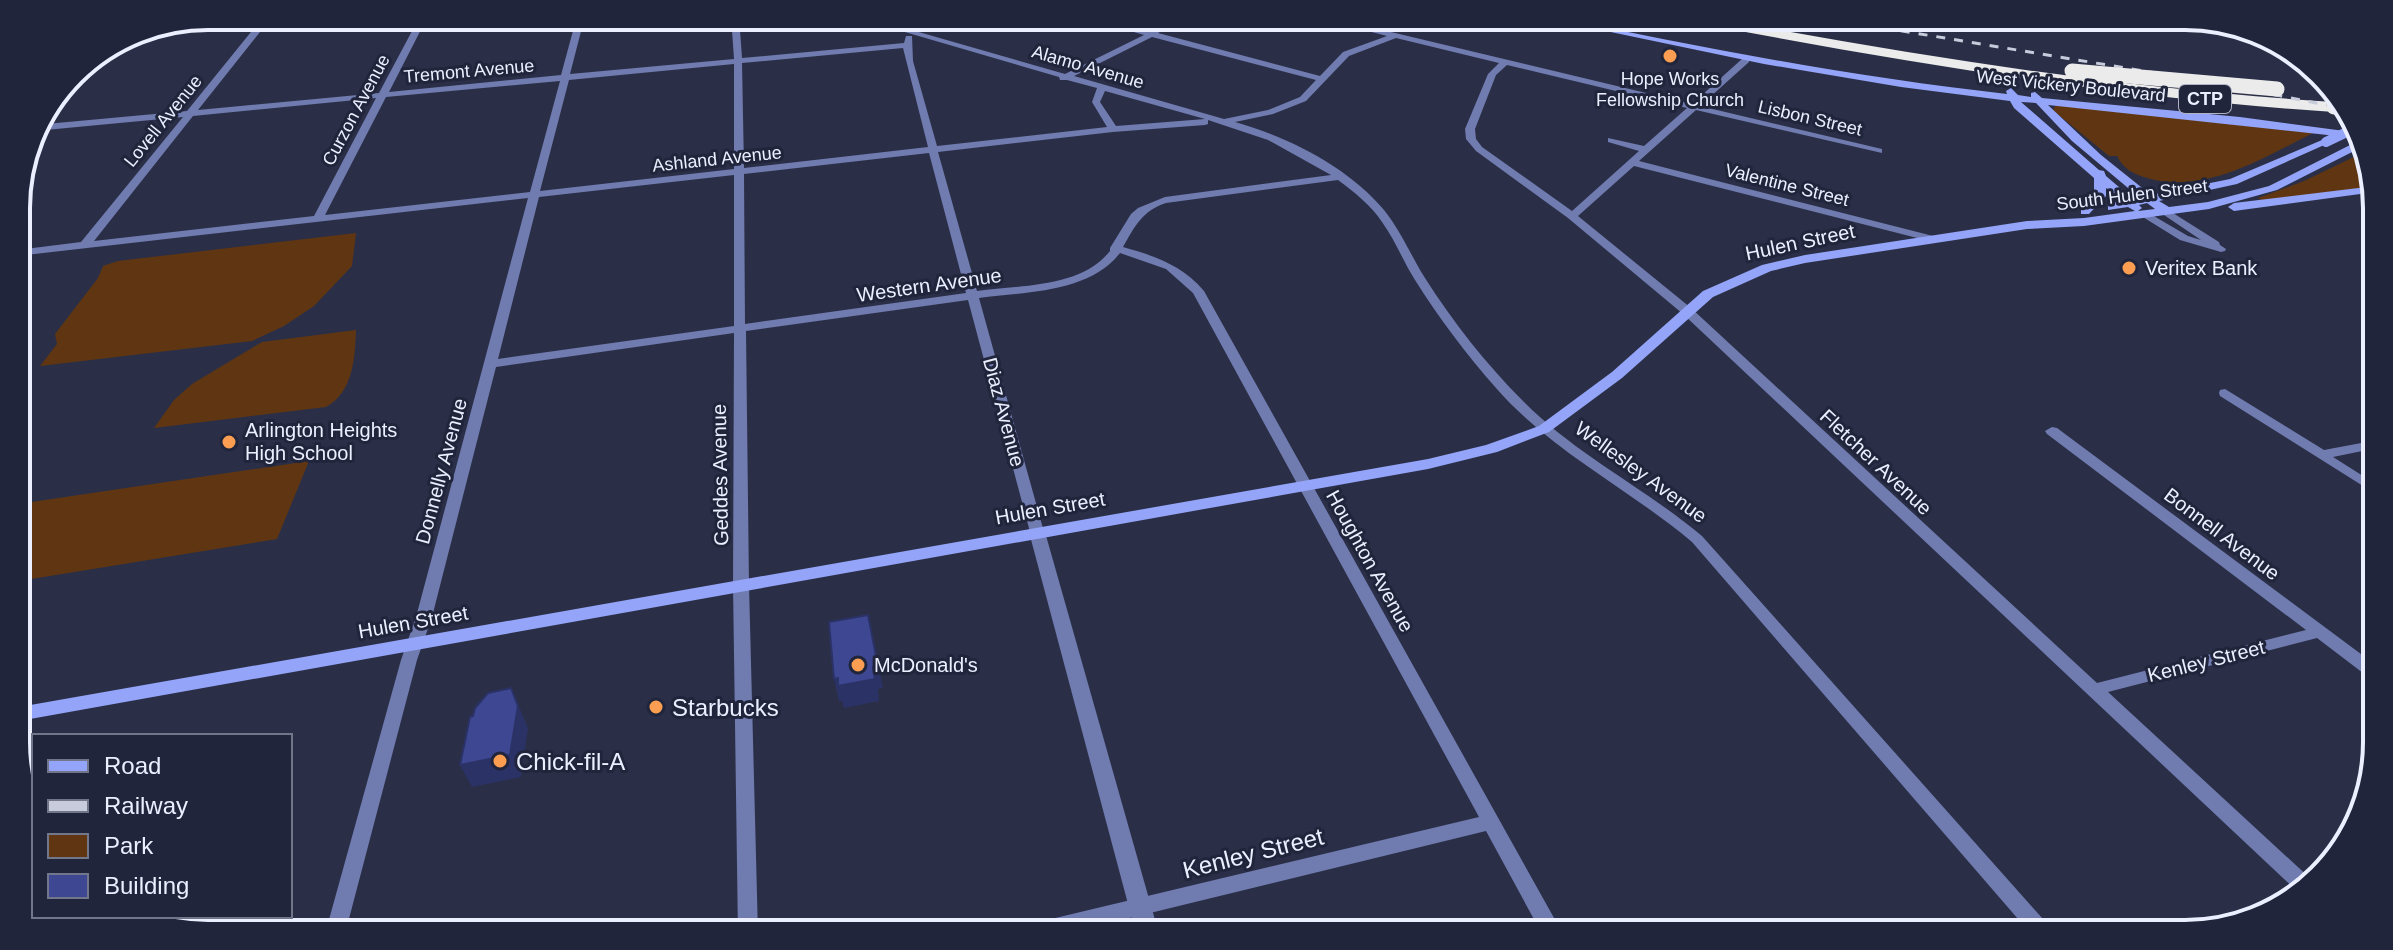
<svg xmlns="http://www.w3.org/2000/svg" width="2393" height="950" font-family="Arial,sans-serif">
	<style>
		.green { fill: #603612 }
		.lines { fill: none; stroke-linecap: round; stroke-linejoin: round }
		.minor { fill: #707baf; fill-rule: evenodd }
		.tertiary { fill: #707baf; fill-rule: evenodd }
		.secondary { fill: #94a4f8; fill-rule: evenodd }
		.motorway { fill: #ebebeb; fill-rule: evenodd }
		.rail { stroke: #c7cbdc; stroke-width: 3; stroke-dasharray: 9 9; stroke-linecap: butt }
		.secondary-bridge { stroke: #94a4f8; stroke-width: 10 }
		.motorway-bridge { stroke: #ebebeb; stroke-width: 15 }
		.shaded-wall { fill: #2b3266 }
		.building { fill: #3e4791; stroke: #2b3266; stroke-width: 2 }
		.poi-dot { fill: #fb9e52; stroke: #20253c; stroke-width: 3 }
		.labels { text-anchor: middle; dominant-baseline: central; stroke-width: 6; stroke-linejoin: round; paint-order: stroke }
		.far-street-label { font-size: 18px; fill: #ebefff; stroke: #20253c }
		.far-poi-label { font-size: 18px; fill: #ebefff; stroke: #20253c }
		.shield { fill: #20253c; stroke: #aeb2c4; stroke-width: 2 }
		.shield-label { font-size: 18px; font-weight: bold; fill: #ebefff }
		.street-label { font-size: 20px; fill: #ebefff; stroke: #20253c }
		.poi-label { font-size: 20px; fill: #ebefff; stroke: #20253c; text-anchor: start }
		.near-poi-label { font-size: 24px; fill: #ebefff; stroke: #20253c; text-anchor: start }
		.near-street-label { font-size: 24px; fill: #ebefff; stroke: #20253c }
		.rim { fill: none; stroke: #ebefff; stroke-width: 4 }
	</style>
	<rect width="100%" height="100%" fill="#2a2f47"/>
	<g class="green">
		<path d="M2056 105 2313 133C2263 158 2205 195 2147 178 2134 174 2123 169 2117 156H2109L2060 116 2053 110Z"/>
		<path d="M2362 153 2375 186 2263 201 2258 198 2304 181Z"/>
		<path d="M356 233 352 266 314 306 284 326 252 341 40 366 57 344 55 334 98 278 103 266 118 261Z"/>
		<path d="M356 330C355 358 353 392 326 407L154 428 174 400 192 384 262 342Z"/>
		<path d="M309 461 277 539 19 581 18 504Z"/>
	</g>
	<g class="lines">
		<g class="minor">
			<path d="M264 16H310L306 18 268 22 198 110 379 93 420 16H428L389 92 561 75 577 16H585L570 74 734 59 731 16H739L742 58 904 43 906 36H912L913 61 937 146 1107 127 1092 102 1097 88 1067 80H1060L1059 77 850 16H863L1065 74 1144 35 1079 16H1092L1150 31 1181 16H1191L1158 33 1320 76 1343 52 1387 36 1310 16H1324L1692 104 1743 58H1749V62L1700 106 1882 149V153L1696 110 1639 161 1937 237V241H1929L1634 166 1578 216 1691 308 2097 683 2306 630 2047 434 2045 431 2052 427 2057 428 2369 660 2368 675 2363 673 2317 638 2108 692 2312 880 2300 894 1683 314 1568 218 1476 151 1466 139 1465 129 1488 74 1499 63 1396 38 1349 56 1306 101 1273 114 1235 122C1288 137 1348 167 1384 210 1401 231 1411 256 1425 278 1453 322 1486 364 1523 401 1576 455 1645 488 1702 536L2051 928 2054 934H2031L1692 542C1628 488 1552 452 1496 388 1466 354 1439 318 1415 280 1403 261 1395 240 1382 222 1371 205 1354 192 1338 180L1166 203C1142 211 1135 226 1123 247 1155 256 1182 265 1204 291L1563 934H1542L1486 831 1064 934H1016L1019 928 1026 925 1479 817 1193 293 1166 269 1120 253C1089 293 1025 292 979 298L1044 532 1037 537 1030 532 968 300 746 331 749 585 758 934H738L733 585 734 333 496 367 432 617 417 660 345 934H325L401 660 416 617 528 198 17 256V250L81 242 183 117 35 131V125L187 111 259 22 134 31 158 26ZM1152 37 1316 80 1300 97 1268 110 1224 119 1074 76ZM903 48 928 147 744 168 742 63ZM734 64V169L540 191 569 80ZM1507 65 1687 108 1644 146 1608 138V142L1639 151 1572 211 1482 147 1476 139 1475 129 1496 75ZM560 81 530 192 325 215 386 97ZM1105 91 1205 119 1116 126 1100 102ZM376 98 314 216 94 241 193 116ZM1208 120 1268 140 1331 175 1165 197 1138 208 1131 214 1110 248V251C1081 288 1020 285 977 291L938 152 1113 132 1205 125 1208 124ZM929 153 966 293 745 324 744 174ZM734 175V326L498 359 539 197Z"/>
			<path d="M2165 208 2219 242 2220 245 2226 249 2225 251 2221 252 2180 240 2138 214 2143 211 2147 212 2188 236 2201 240 2161 213 2160 211Z"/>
			<path d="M2225 389 2324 450 2372 441V449L2333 457 2371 481V491L2220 396 2219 393 2220 390Z"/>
		</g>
		<path class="tertiary" d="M1037 527 1045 532 1159 934H1136L1029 532Z"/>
		<g class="secondary">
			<path d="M1534 16H1551C1702 48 1854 77 2007 94L2006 91 2011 88 2018 95 2031 97V93L2035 92 2042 98 2240 117 2352 132 2355 138 2048 105 2101 155 2151 195 2230 179 2322 140 2331 142 2237 184 2159 201 2169 207 2208 202 2269 186 2354 143 2357 142 2360 148 2277 190 2209 209 2084 226 2027 229 1805 263 1771 271 1713 297 1622 378 1549 432 1497 452 1428 469 19 721V707L1428 459 1486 445 1539 426 1612 372 1703 291 1762 265 1805 255 2027 221 2084 218 2135 211 2128 207 2108 210V204L2121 201 2106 188V196L2089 214H2081V208L2094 195V178L2014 108 2010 101 1901 87 1764 64ZM2021 102 2036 103 2072 141 2140 198 2133 199 2106 176 2104 171 2099 170ZM2147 203 2155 209 2138 211 2142 208 2139 205Z"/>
			<path d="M2375 186V192L2234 211 2228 207 2234 203Z"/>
		</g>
		<path class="motorway" d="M1674 16H1703C1912 55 2121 89 2334 102L2341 108 2334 112C2114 98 1898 61 1681 20Z"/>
		<path class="rail" d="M1812 16 2210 82 2341 108"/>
		<path class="secondary-bridge" d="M2326 142 2351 130"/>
		<g class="motorway-bridge">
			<path d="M2072 71 2277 89"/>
			<path d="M2334 107H2341"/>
		</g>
	</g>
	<g class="shaded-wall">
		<path d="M868 615 883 688 878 689 879 701 844 708 842 701H839L834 679 838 678Z"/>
		<path d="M511 688 528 728 521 777 472 787 460 765Z"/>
		<path d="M201 916H211L222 930 220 934H208L196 932Z"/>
	</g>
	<g class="building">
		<path d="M868 615 878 666 873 667 875 679 838 686V678L834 679 829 622Z"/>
		<path d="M511 688 518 706 510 755 460 765 470 717 473 716 475 708 488 693Z"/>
		<path d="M134 916H201L196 932 146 924Z"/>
	</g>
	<g class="poi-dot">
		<circle cx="1670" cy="56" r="8"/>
		<circle cx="2129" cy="268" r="8"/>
		<circle cx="229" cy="442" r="8"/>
		<circle cx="858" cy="665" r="8"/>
		<circle cx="656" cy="707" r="8"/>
		<circle cx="500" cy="761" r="8"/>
	</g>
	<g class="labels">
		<g class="far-street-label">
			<text transform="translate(1088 67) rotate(16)">Alamo Avenue</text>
			<text transform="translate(469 71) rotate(-5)">Tremont Avenue</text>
			<text transform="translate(2071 86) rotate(6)">West Vickery Boulevard</text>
			<text transform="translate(356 110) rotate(-62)">Curzon Avenue</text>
			<text transform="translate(1810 118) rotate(13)">Lisbon Street</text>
			<text transform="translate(163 121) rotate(-51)">Lovell Avenue</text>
			<text transform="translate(717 159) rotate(-6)">Ashland Avenue</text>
			<text transform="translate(1787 185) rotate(14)">Valentine Street</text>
			<text transform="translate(2132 195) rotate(-7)">South Hulen Street</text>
		</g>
		<g class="far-poi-label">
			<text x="1670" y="79">Hope Works<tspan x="1670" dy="21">Fellowship Church</tspan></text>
		</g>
		<rect class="shield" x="2179" y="85" width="52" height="28" rx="6"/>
		<g class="shield-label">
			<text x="2205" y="99">CTP</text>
		</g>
		<g class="street-label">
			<text transform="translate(1800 242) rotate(-12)">Hulen Street</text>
			<text transform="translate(929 285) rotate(-8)">Western Avenue</text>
			<text transform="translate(1004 412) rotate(75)">Diaz Avenue</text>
			<text transform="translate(1876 462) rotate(43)">Fletcher Avenue</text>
			<text transform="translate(441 471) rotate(-75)">Donnelly Avenue</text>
			<text transform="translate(1641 472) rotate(36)">Wellesley Avenue</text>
			<text transform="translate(720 475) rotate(-91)">Geddes Avenue</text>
			<text transform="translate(1050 508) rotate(-10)">Hulen Street</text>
			<text transform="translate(2222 534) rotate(37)">Bonnell Avenue</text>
			<text transform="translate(1370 561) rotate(61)">Houghton Avenue</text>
			<text transform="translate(413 622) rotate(-10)">Hulen Street</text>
			<text transform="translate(2206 661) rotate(-14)">Kenley Street</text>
		</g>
		<g class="poi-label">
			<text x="2145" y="268">Veritex Bank</text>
			<text x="245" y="430">Arlington Heights<tspan x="245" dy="23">High School</tspan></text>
			<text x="874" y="665">McDonald's</text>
		</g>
		<g class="near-poi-label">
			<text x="672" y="707">Starbucks</text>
			<text x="516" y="761">Chick-fil-A</text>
		</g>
		<g class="near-street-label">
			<text transform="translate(1253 853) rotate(-14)">Kenley Street</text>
		</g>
	</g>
	<path d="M0 0H2393V950H0ZM208 30H2185A178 178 0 0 1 2363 208V742A178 178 0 0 1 2185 920H208A178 178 0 0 1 30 742V208A178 178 0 0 1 208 30Z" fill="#20253c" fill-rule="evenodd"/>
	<path class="rim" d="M208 30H2185A178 178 0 0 1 2363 208V742A178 178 0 0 1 2185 920H208A178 178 0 0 1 30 742V208A178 178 0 0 1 208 30Z"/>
	<rect x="32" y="734" width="260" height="184" fill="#20253c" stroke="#71768a" stroke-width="2"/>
	<rect x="48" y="760" width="40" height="12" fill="#94a4f8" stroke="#71768a" stroke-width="2"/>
	<text x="104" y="774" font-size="24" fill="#ebefff">Road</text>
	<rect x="48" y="800" width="40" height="12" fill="#c7cbdc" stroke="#71768a" stroke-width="2"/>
	<text x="104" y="814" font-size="24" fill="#ebefff">Railway</text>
	<rect x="48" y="834" width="40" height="24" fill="#603612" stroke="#71768a" stroke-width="2"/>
	<text x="104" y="854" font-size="24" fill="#ebefff">Park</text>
	<rect x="48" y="874" width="40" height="24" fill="#3e4791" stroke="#71768a" stroke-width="2"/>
	<text x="104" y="894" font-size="24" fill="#ebefff">Building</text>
</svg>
